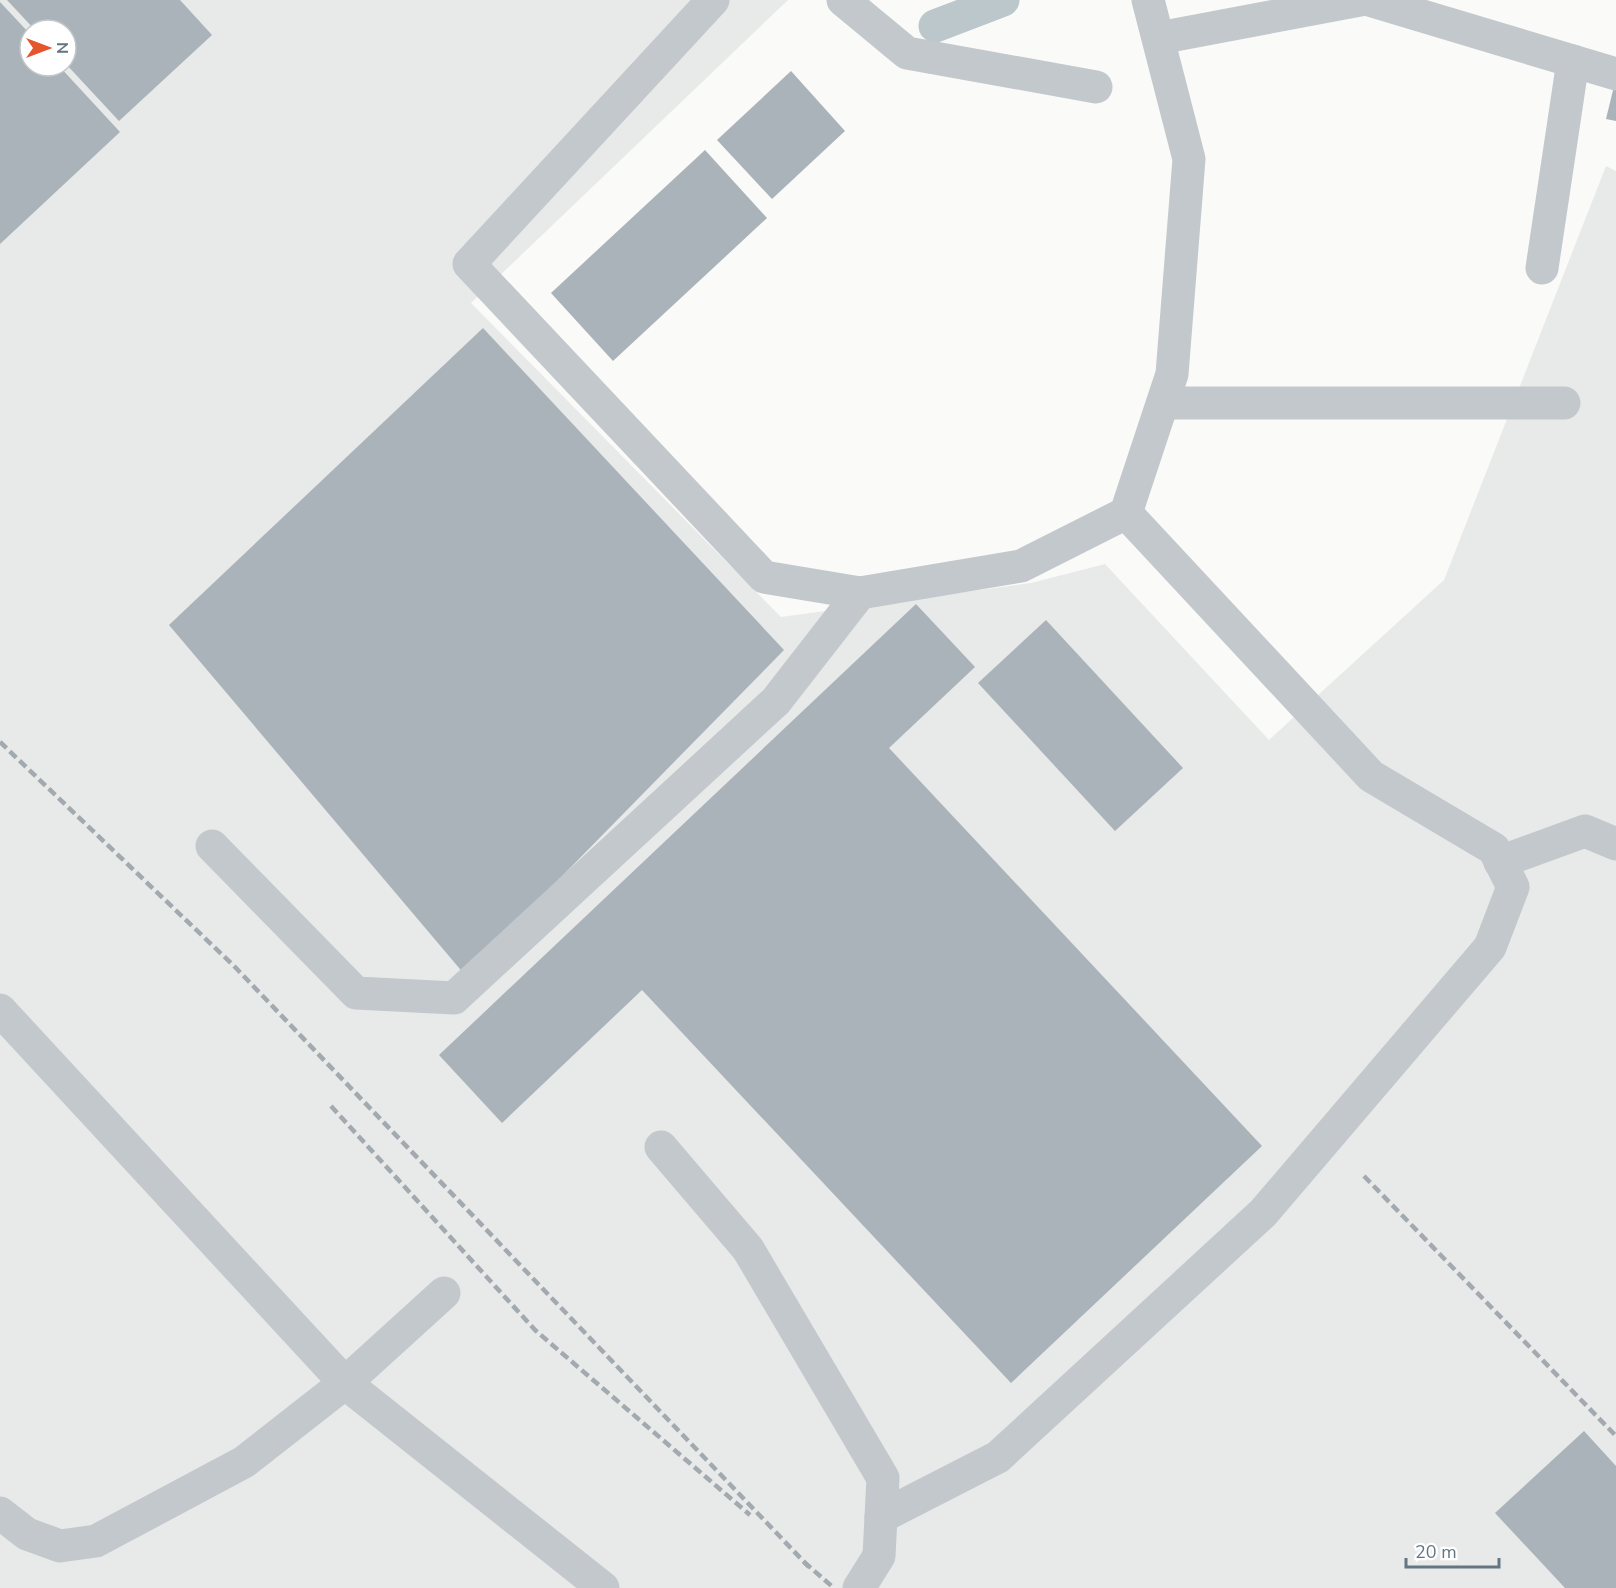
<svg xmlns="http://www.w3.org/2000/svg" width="1616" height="1588" font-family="'Nunito Sans',sans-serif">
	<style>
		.built { fill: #e8e9e9; fill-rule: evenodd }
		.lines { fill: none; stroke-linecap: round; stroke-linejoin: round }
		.canal { stroke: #bbc7cb; stroke-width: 33 }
		.building { fill: #aab3b9 }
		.minor { stroke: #c3c8cc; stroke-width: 33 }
		.rail { stroke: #a2aab0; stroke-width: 4.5; stroke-dasharray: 9 4.5; stroke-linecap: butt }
	</style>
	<rect width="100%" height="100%" fill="#fafaf8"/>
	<path class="built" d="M0 0H788L471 303 781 617 1031 583 1105 564 1269 740 1444 580 1606 166 1616 171V1588H0ZM30 30H66V66H30Z"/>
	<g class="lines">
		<path class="canal" d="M935 26 1003 0"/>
	</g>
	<g class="building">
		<path d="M7 0H180L212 35 119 121 66 64V30H35Z"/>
		<path d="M0 2 30 34V66H59L120 132 0 244Z"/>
		<path d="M791 71 845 131 772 199 717 140Z"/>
		<path d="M1615 82H1616V121L1606 119Z"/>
		<path d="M705 150 767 218 613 361 551 293Z"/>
		<path d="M483 328 784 650 465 975 169 625Z"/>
		<path d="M916 604 975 667 889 748 1262 1146 1011 1383 642 990 502 1123 439 1055Z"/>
		<path d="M1046 620 1183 768 1115 831 978 683Z"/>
		<path d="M1584 1431 1616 1466V1588H1565L1495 1513Z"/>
	</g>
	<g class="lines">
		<g class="minor">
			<path d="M713 0 469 264 764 577 860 593 1021 566 1126 513 1172 374 1189 159 1148 0"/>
			<path d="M843 0 907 53 1096 87"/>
			<path d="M1369 0 1616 74"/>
			<path d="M1159 38 1360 0"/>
			<path d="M1542 268 1573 61"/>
			<path d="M1163 403H1564"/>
			<path d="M212 846 356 993 454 998 776 701 860 593"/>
			<path d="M1500 862 1585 831 1616 844"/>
			<path d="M0 1010 345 1383 603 1588"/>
			<path d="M661 1147 748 1249 883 1478 879 1556 859 1588"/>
			<path d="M0 1513 27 1534 60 1546 96 1541 244 1462 345 1383 444 1293"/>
			<path d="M881 1517 998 1457 1263 1213 1490 947 1513 887 1494 849 1371 776 1126 513"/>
		</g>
		<g class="rail">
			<path d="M0 742 234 966 809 1567"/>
			<path d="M331 1106 535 1330 750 1515"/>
			<path d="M1364 1176 1616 1436"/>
			<path d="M804 1562 834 1588"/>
		</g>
	</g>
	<g transform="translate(48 48) rotate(90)"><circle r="28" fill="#ffffff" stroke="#c1c8cd" stroke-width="1.5"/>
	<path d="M0-4.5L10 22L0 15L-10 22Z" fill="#e4572e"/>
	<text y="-9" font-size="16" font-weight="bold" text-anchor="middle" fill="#657683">N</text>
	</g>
	<path d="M1406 1558v9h93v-9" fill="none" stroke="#657683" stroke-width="3"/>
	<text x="1415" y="1558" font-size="18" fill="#657683" stroke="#ffffff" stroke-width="4.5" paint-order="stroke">20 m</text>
</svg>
